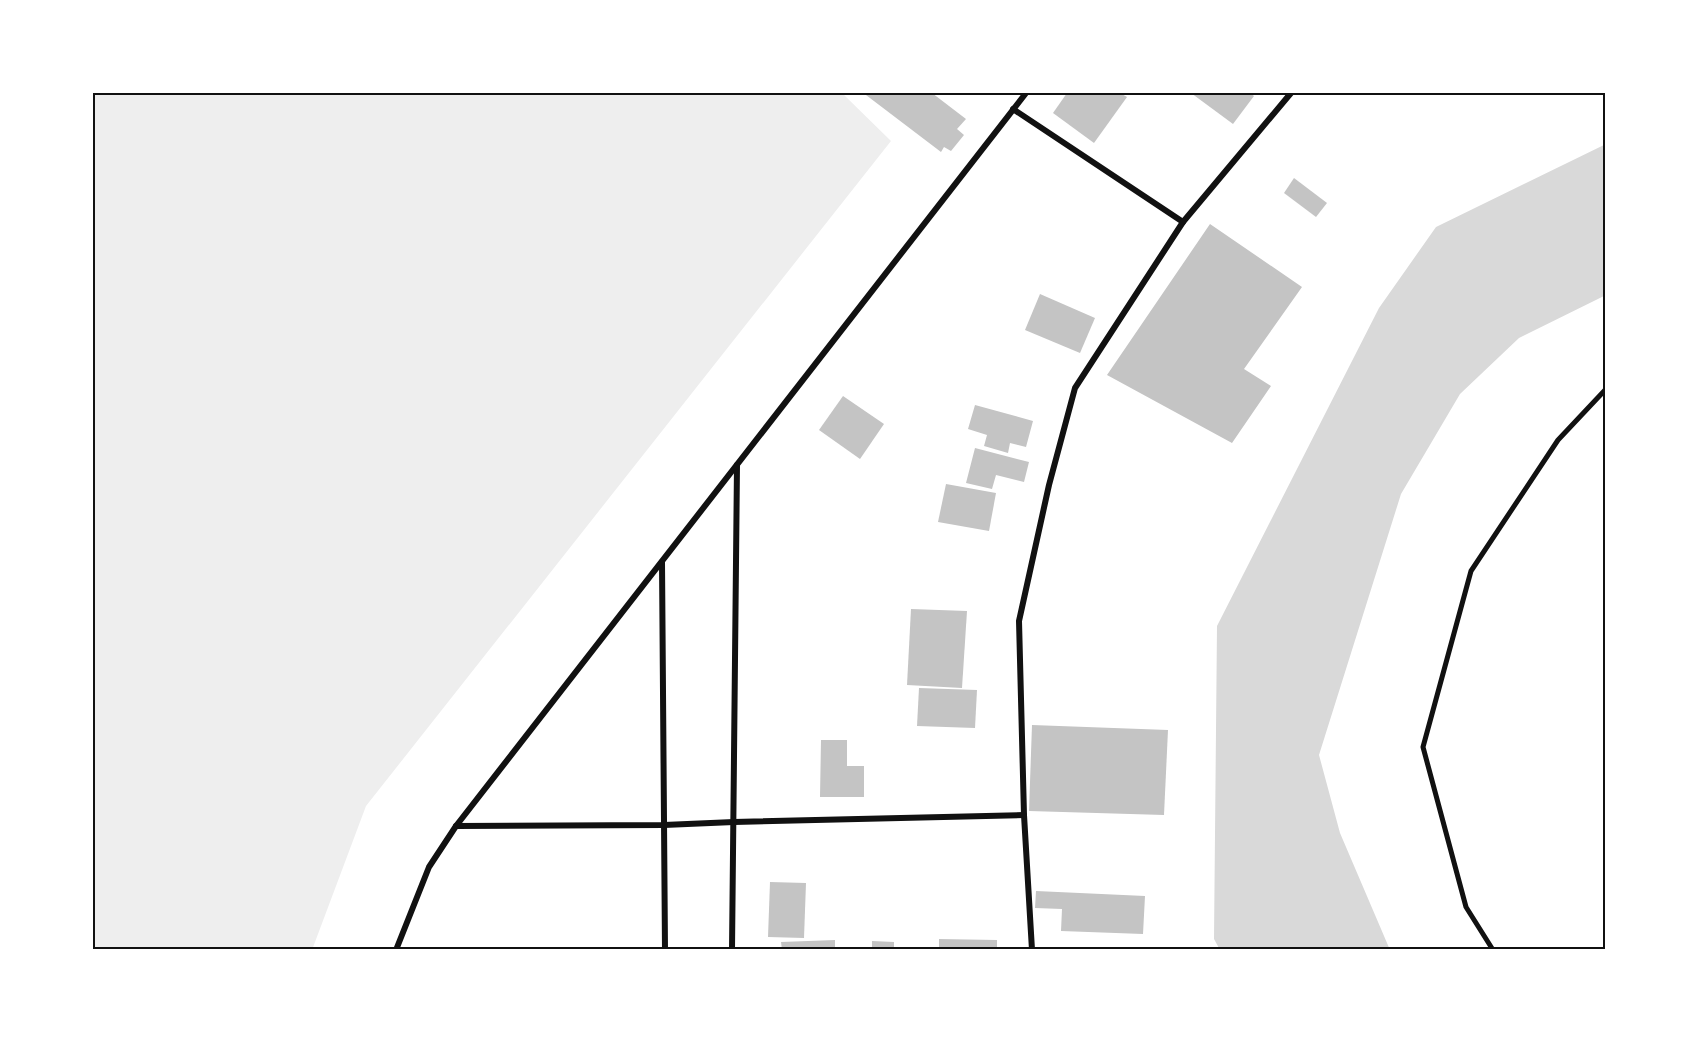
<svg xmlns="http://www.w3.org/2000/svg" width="1699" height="1043" font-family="Lora,serif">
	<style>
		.green { fill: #eee }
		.water { fill: #d9d9d9 }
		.building { fill: #c4c4c4 }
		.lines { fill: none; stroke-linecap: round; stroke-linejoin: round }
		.pedestrian { stroke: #111; stroke-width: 5 }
		.minor { stroke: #111; stroke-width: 6 }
		.neatline { fill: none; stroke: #111; stroke-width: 2 }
	</style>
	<rect width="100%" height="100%" fill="#fff"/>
	<path class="green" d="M93 93H842L891 141 366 806 312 950H93Z"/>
	<path class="water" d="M1606 144V295L1519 338 1460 394 1401 494 1319 755 1340 833 1390 950H1220L1214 939 1217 626 1379 308 1436 227Z"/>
	<g class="building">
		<path d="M868 93H932L966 119 957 129 964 135 951 151 944 147 941 152 866 95Z"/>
		<path d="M1067 93H1120L1127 97 1094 143 1053 113Z"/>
		<path d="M1191 93H1250L1254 96 1233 124Z"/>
		<path d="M1294 178 1327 203 1316 217 1284 193Z"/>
		<path d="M1210 224 1302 287 1244 369 1271 386 1232 443 1107 375Z"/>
		<path d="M1040 294 1095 318 1080 353 1025 330Z"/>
		<path d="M843 396 884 424 860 459 819 430Z"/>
		<path d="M975 405 1033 421 1026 447 1010 443 1008 453 984 446 987 435 968 429Z"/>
		<path d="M975 448 1029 462 1024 482 996 475 992 489 966 483Z"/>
		<path d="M946 484 996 493 989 531 938 522Z"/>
		<path d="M911 609 967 611 962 688 907 685Z"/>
		<path d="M919 688 977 690 975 728 917 726Z"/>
		<path d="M1032 725 1168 730 1164 815 1029 811Z"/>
		<path d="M821 740H847V766H864V797H820Z"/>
		<path d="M770 882 806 883 804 938 768 937Z"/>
		<path d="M1036 891 1145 896 1143 934 1061 931 1062 909 1035 908Z"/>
		<path d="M939 939 997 940V950H939Z"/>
		<path d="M835 940V950H782L781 942Z"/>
		<path d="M872 941 894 942V950H872Z"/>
	</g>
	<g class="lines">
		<path class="pedestrian" d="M1493 950 1466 907 1423 747 1471 571 1558 440 1606 389"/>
		<g class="minor">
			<path d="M1013 109 1183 222"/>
			<path d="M662 562 665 950"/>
			<path d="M456 826 664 825 734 822 1024 815"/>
			<path d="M396 950 429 867 456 826 1026 93"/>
			<path d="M732 950 737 465"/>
			<path d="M1032 950 1024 815 1019 621 1049 485 1075 388 1183 222 1291 93"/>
		</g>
	</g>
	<rect width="1699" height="1043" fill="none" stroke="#ffffff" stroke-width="189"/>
	<rect x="94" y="94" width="1510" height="854" class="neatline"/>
</svg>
